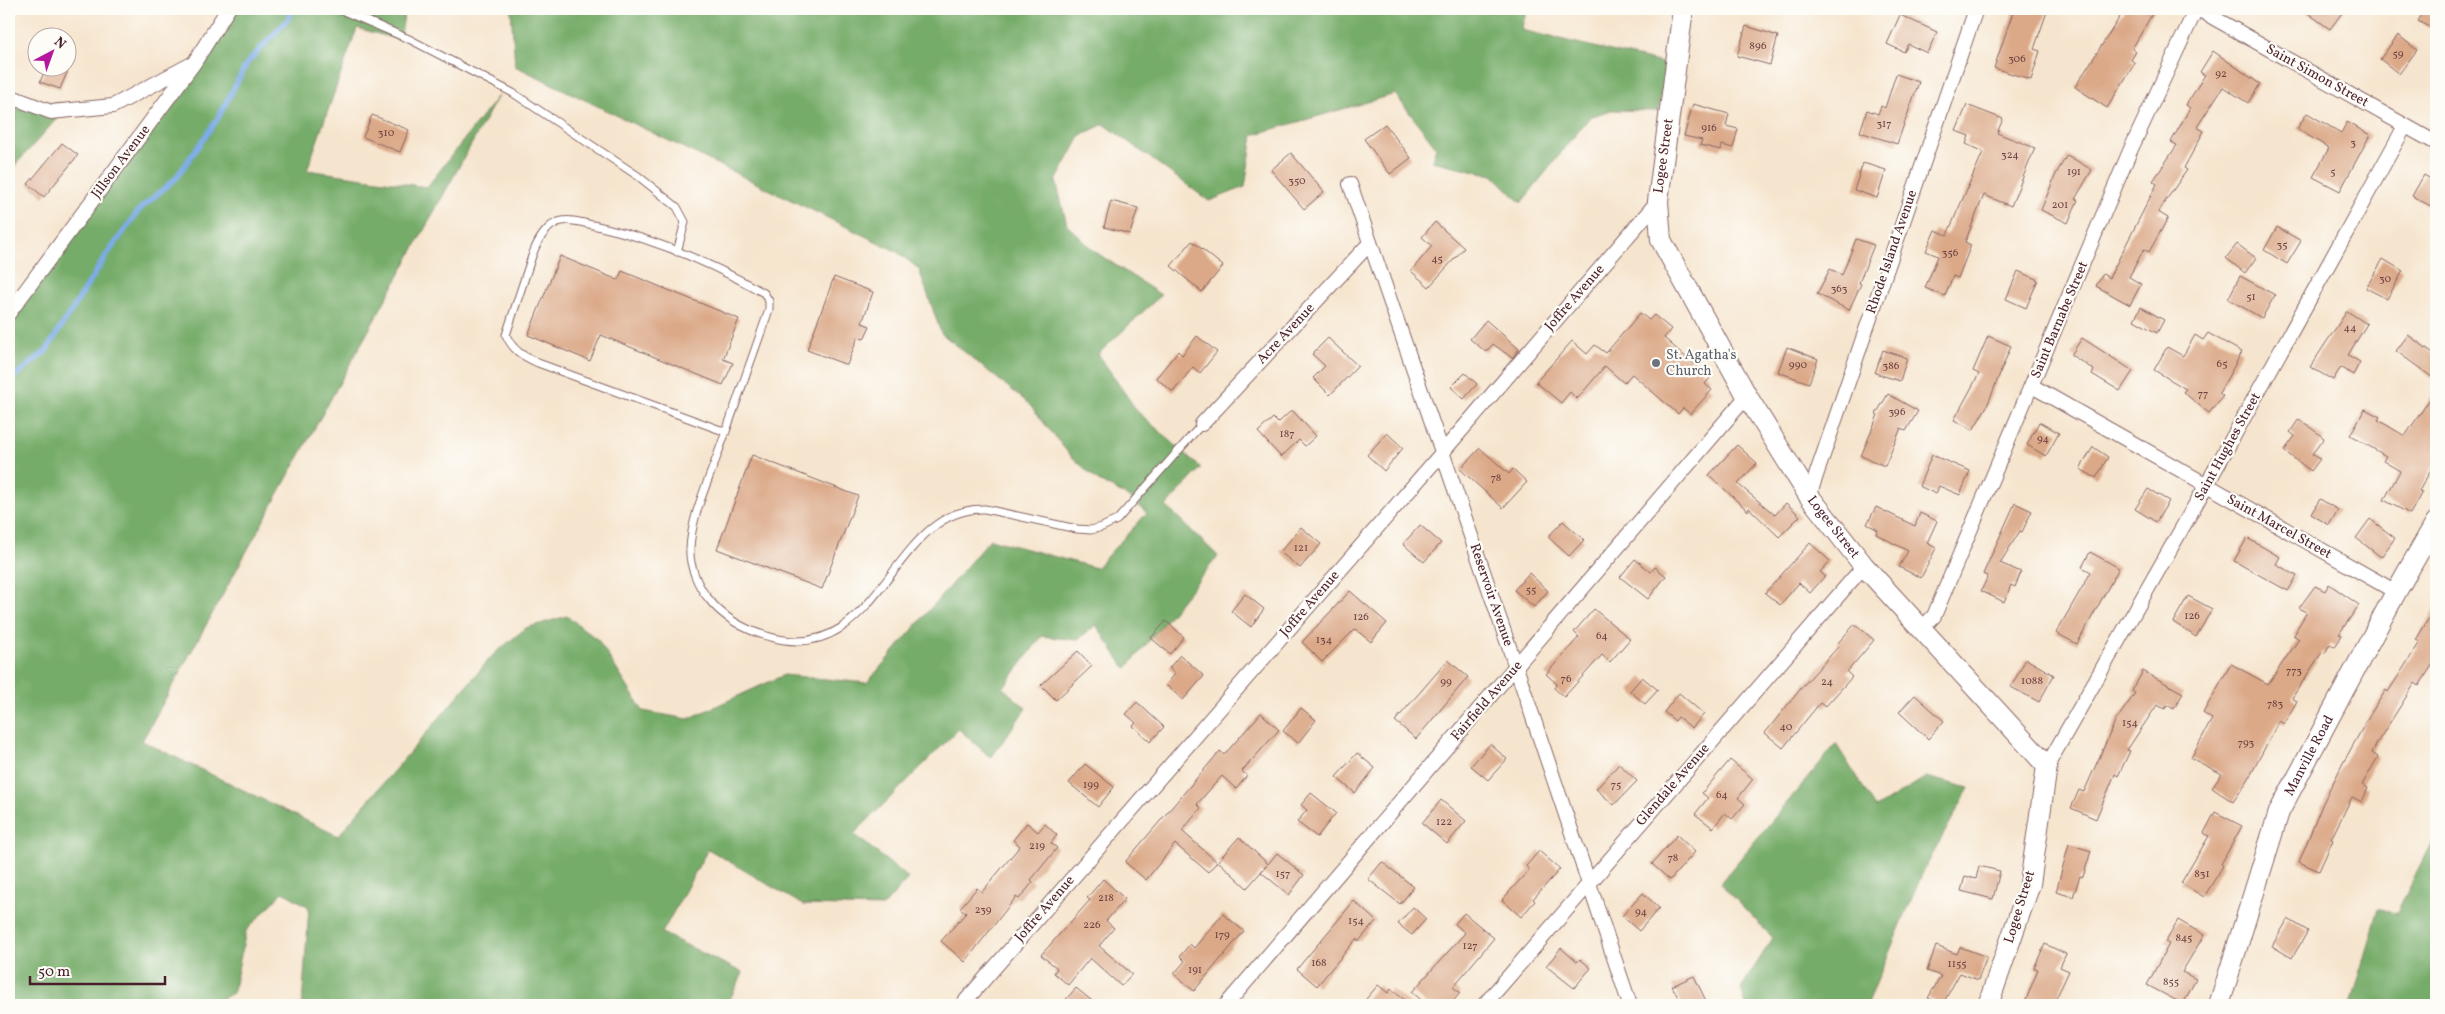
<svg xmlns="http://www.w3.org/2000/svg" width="2445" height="1014" font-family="Vollkorn,serif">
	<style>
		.forest { fill: #76ac69; stroke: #60664a }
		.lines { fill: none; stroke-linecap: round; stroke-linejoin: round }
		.stream { stroke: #7dace7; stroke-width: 5.5 }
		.building { fill: #dba988 }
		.lane-casing { stroke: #866464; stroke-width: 9 }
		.street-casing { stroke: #866464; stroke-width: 16 }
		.secondary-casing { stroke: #866464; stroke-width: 22 }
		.lane { stroke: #fff; stroke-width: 7 }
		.street { stroke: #fff; stroke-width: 14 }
		.secondary { stroke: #fff; stroke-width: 20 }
		.worship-dot { fill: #6b7280; stroke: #fdfcf7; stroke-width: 2 }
		.labels { text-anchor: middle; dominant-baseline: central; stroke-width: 4.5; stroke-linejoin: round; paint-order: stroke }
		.number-label { font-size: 11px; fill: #6e4242 }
		.street-label { font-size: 14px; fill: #4a1f2b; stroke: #fdfcf7 }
		.worship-label { font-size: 14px; fill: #5b616d; stroke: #fdfcf7; text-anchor: start }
	</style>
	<rect width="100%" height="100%" fill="#fdfcf7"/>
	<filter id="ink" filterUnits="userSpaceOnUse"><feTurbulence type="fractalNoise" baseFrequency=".02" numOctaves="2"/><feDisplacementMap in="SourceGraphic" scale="10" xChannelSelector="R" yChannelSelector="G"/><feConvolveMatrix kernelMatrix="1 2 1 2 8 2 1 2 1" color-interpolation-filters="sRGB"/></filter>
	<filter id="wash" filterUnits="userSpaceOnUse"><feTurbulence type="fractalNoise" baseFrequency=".0096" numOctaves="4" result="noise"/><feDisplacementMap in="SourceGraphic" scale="20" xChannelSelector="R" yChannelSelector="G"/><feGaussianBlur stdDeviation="1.12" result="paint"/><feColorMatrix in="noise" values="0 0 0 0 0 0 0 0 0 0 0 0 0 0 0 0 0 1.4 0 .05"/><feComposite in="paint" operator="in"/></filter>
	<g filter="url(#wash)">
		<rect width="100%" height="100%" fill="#f6e5ce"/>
		<g class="forest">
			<path d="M234 9H405L400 40 357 28 307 170 427 187 498 96 142 741 338 836 493 655 526 628 567 616 598 640 643 711 688 719 784 675 867 683 990 539 1096 568 1147 513 1130 498 1097 480 1069 454 1028 403 941 333 919 269 896 251 515 66 511 9H1527L1521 30 1667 64 1658 111 1611 110 1590 117 1521 203 1493 175 1432 161 1436 147 1395 94 1253 135 1245 187 1209 201 1104 124 1081 135 1056 181 1067 225 1094 251 1161 295 1098 354 1137 411 1201 468 1166 506 1218 556 1126 669 1096 625 1077 640 1042 636 1003 688 1026 708 991 758 959 729 854 834 908 878 883 907 803 905 708 849 662 933 743 973 727 1005H302L309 907 283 892 246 931 233 993 209 1005H9V876L13 867 9 865V320Z"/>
			<path d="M9 93 29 101 70 104 9 172Z"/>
			<path d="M1836 744 1876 808 1926 777 1969 788 1923 872 1867 1005H1746L1741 988 1773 938 1720 883Z"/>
			<path d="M2436 833V1005H2351L2379 908 2396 914Z"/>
		</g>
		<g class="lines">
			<path class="stream" d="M9 381 46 351 106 256 140 209 176 178 218 118 247 63 288 19 293 9"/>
		</g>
		<g id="blocks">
			<g class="building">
				<path d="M2014 9H2048L2034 49 2040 51 2031 80 1994 68Z"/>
				<path d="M2125 9H2155L2132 49 2136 52 2131 60 2135 63 2107 108 2075 87Z"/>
				<path d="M2302 9H2345L2330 29Z"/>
				<path d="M2425 9H2436V31L2418 21Z"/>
				<path d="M1900 15 1937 32 1927 53 1908 44 1904 52 1887 44Z"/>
				<path d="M1746 26 1778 36 1770 65 1737 56Z"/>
				<path d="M2398 35 2417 50 2399 74 2380 59Z"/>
				<path d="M2213 51 2260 84 2248 103 2223 87 2197 127 2204 131 2184 168 2187 170 2158 212 2168 218 2149 252 2144 249 2129 277 2141 284 2130 305 2096 286 2103 274 2109 278 2157 184 2153 181 2177 145 2171 142 2190 108 2186 105 2205 75 2200 72Z"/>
				<path d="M46 68H69L60 89 40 82Z"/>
				<path d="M1896 74 1919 82 1897 144 1860 132 1867 110 1878 114 1881 106 1885 108Z"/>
				<path d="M1693 104 1729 114 1726 126 1738 129 1733 148 1722 145 1721 150 1700 145 1702 140 1684 136Z"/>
				<path d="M1967 105 2003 119 1997 133 2035 148 2011 206 1984 195 1965 242 1971 245 1958 278 1953 276 1945 296 1925 288 1938 256 1926 251 1935 230 1947 235 1983 152 1966 144 1969 136 1956 131Z"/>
				<path d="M2307 113 2341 133 2347 122 2370 135 2340 191 2313 177 2329 148 2297 129Z"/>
				<path d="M372 115 409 130 400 152 363 137Z"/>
				<path d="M1385 124 1411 158 1390 174 1364 139Z"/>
				<path d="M62 143 78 155 44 197 28 184Z"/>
				<path d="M1291 153 1324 192 1304 209 1271 170Z"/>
				<path d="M2067 155 2092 170 2075 199 2078 200 2068 223 2041 210 2056 174Z"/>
				<path d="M1863 163 1886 170 1877 198 1854 190Z"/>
				<path d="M2424 175 2436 182V209L2412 196Z"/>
				<path d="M1111 201 1138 208 1130 234 1104 227Z"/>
				<path d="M1435 222 1464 248 1429 287 1411 271 1432 246 1422 237Z"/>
				<path d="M2277 227 2301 241 2287 264 2264 250Z"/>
				<path d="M1856 239 1874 245 1859 283 1861 284 1849 310 1817 294 1830 269 1842 275Z"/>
				<path d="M1192 241 1223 266 1202 292 1171 266Z"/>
				<path d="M2237 244 2256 258 2245 273 2226 258Z"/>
				<path d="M560 256 618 280 622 271 739 319 723 359 733 363 723 385 601 335 590 361 528 335Z"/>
				<path d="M2383 259 2403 271 2387 299 2366 288Z"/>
				<path d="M2018 271 2038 280 2026 308 2006 299Z"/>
				<path d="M2240 276 2275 295 2262 318 2228 299Z"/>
				<path d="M834 277 873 292 862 323 870 326 864 339 858 337 847 365 807 350Z"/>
				<path d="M2141 307 2164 320 2157 333 2134 320Z"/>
				<path d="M2347 311 2367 324 2348 355 2360 362 2353 375 2341 367 2333 380 2310 367Z"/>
				<path d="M1640 313 1649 320 1654 315 1671 329 1664 338 1710 378 1705 384 1712 390 1690 414 1683 408 1678 414 1632 374 1624 383 1605 366 1577 399 1570 392 1561 403 1536 382 1572 341 1587 354 1595 345 1606 353Z"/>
				<path d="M1486 320 1519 349 1512 358 1493 344 1486 352 1470 339Z"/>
				<path d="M2208 333 2242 352 2219 393 2223 396 2209 413 2183 392 2186 389 2154 370 2167 347 2183 356 2195 335 2203 340Z"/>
				<path d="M2408 335 2436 355V380L2396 351Z"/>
				<path d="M1197 336 1217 352 1200 373 1193 367 1173 392 1156 378 1178 351 1182 355Z"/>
				<path d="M1988 336 2011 346 1987 406 1973 430 1954 420 1979 374 1973 371Z"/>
				<path d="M1328 338 1358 366 1330 395 1313 378 1325 366 1312 354Z"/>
				<path d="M2082 338 2133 371 2120 391 2092 374 2094 370 2071 355Z"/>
				<path d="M1787 347 1818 359 1809 383 1778 372Z"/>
				<path d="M1883 350 1907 358 1900 381 1875 373Z"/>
				<path d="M1465 373 1477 384 1464 399 1451 387Z"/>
				<path d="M2436 390V461L2419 491 2422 492 2410 514 2384 500 2400 471 2383 461 2386 456 2350 435 2365 409 2380 417 2378 420 2405 436Z"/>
				<path d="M1888 394 1918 411 1906 431 1901 428 1885 466 1861 456 1878 415 1876 414Z"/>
				<path d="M1292 410 1316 436 1305 446 1299 440 1281 457 1258 432 1273 418 1278 423Z"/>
				<path d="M2299 419 2324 438 2312 454 2320 459 2311 471 2284 451 2295 436 2290 432Z"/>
				<path d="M2039 422 2059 433 2046 456 2027 445Z"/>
				<path d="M1387 433 1403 448 1384 471 1367 455Z"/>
				<path d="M1737 445 1757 463 1738 484 1775 515 1786 503 1800 516 1779 537 1749 508 1748 511 1709 475Z"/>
				<path d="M2093 447 2108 457 2096 478 2080 469Z"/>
				<path d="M1480 448 1509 474 1513 469 1527 482 1503 508 1460 469Z"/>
				<path d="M752 455 858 496 822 589 717 549Z"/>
				<path d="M1932 455 1970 471 1960 495 1939 486 1936 494 1919 486Z"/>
				<path d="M2148 489 2169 501 2156 522 2135 509Z"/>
				<path d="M2320 499 2338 510 2329 525 2311 514Z"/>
				<path d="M2015 503 2032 511 2022 532 2020 531 2000 563 2021 572 2015 587 2011 585 2004 602 1981 591 1988 576 1983 574Z"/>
				<path d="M1876 507 1915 526 1920 513 1937 521 1927 543 1936 548 1921 578 1899 567 1908 551 1876 534 1878 530 1867 524Z"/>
				<path d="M2370 519 2395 538 2381 557 2356 538Z"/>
				<path d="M1563 521 1584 540 1569 556 1548 537Z"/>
				<path d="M1420 525 1441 543 1424 562 1403 544Z"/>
				<path d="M1301 527 1321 544 1300 568 1280 552Z"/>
				<path d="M2247 538 2280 557 2276 564 2297 576 2288 591 2234 561Z"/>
				<path d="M1810 543 1830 561 1820 572 1825 576 1810 593 1799 583 1780 605 1765 593Z"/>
				<path d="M2090 552 2119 568 2077 644 2056 633 2091 572 2082 567Z"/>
				<path d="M1635 559 1651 572 1655 567 1666 576 1648 599 1620 577Z"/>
				<path d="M1529 573 1548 591 1534 607 1514 590Z"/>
				<path d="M2329 584 2359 605 2339 634 2342 635 2335 647 2330 644 2325 653 2322 652 2292 698 2297 701 2284 724 2279 721 2248 780 2233 802 2212 788 2222 774 2191 758 2212 719 2203 713 2231 664 2268 684 2299 639 2293 635 2307 612 2299 608 2315 586 2325 591Z"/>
				<path d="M1350 591 1387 623 1371 642 1355 629 1322 662 1302 642Z"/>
				<path d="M1245 594 1264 609 1251 627 1231 611Z"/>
				<path d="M2188 596 2212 609 2196 637 2173 622Z"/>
				<path d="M2436 606V659L2419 686 2415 683 2377 743 2372 753 2378 757 2362 785 2368 788 2362 802 2352 797 2331 839 2333 840 2319 871 2299 862 2322 805 2343 763 2371 713 2386 690 2388 692 2420 642 2416 640Z"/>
				<path d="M1594 609 1630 639 1610 662 1602 655 1564 697 1554 688 1557 684 1546 674 1579 637 1574 632Z"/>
				<path d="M1166 621 1184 637 1170 654 1151 638Z"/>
				<path d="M1855 624 1874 640 1847 672 1852 677 1825 707 1820 703 1783 748 1765 733 1802 687 1839 646 1837 644Z"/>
				<path d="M1078 651 1092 666 1056 700 1041 685Z"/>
				<path d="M1180 655 1204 676 1183 700 1166 685 1175 674 1169 668Z"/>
				<path d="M2026 659 2054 675 2039 702 2011 687Z"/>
				<path d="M1448 660 1468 677 1416 739 1395 721Z"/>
				<path d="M2143 671 2183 693 2174 709 2167 705 2165 709 2157 705 2127 750 2130 751 2118 776 2115 774 2096 819 2071 808 2079 790 2084 792 2115 722 2135 693 2132 691Z"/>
				<path d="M1642 677 1658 690 1645 704 1630 691Z"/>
				<path d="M1679 693 1704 714 1692 728 1678 717 1675 721 1664 712Z"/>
				<path d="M1915 695 1944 721 1928 739 1899 712Z"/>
				<path d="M1137 702 1164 727 1150 742 1133 726 1136 723 1126 714Z"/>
				<path d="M1301 708 1316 720 1298 743 1283 731Z"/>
				<path d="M1261 713 1279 730 1242 771 1247 776 1236 789 1222 776 1197 804 1201 808 1182 831 1217 862 1208 872 1175 844 1146 880 1125 862 1220 751 1224 755Z"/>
				<path d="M1490 744 1507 759 1488 780 1471 766Z"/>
				<path d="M1357 753 1375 768 1355 793 1336 777Z"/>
				<path d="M1730 760 1753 779 1738 798 1745 804 1732 819 1725 813 1713 828 1695 814 1708 798 1702 793Z"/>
				<path d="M1085 764 1114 787 1098 807 1069 783Z"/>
				<path d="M1619 764 1637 781 1614 805 1596 789Z"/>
				<path d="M1311 793 1336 813 1317 837 1297 822 1307 810 1301 805Z"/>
				<path d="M1441 800 1466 821 1447 844 1422 823Z"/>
				<path d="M2215 812 2242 826 2221 864 2223 866 2204 897 2181 883 2209 836 2204 833Z"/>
				<path d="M1027 823 1038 832 1045 824 1057 835 1051 843 1057 848 1031 880 1033 882 1019 899 1016 897 965 962 941 941 966 913 960 908 977 888 982 892 1020 846 1013 840Z"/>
				<path d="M1677 835 1695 852 1670 880 1652 864Z"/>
				<path d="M1239 837 1268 864 1277 853 1304 875 1289 895 1261 872 1267 865 1247 888 1218 861Z"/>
				<path d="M2069 844 2091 851 2083 877 2080 876 2073 897 2056 892Z"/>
				<path d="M1539 851 1560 869 1533 899 1535 901 1521 917 1502 900 1529 870 1526 866Z"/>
				<path d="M1382 862 1414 887 1400 904 1368 879Z"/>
				<path d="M1979 866 2000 871 1993 899 1961 891 1965 876 1976 879Z"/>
				<path d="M1103 879 1125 899 1106 921 1114 928 1099 946 1132 974 1121 986 1090 958 1068 985 1054 973 1057 968 1041 955 1090 900 1087 898Z"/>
				<path d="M1643 893 1659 908 1639 931 1622 916Z"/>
				<path d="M1354 901 1376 921 1359 941 1356 939 1317 986 1297 969Z"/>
				<path d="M1413 907 1426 919 1412 935 1398 924Z"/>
				<path d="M1464 913 1494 938 1453 987 1460 993 1450 1005H1427L1412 992 1465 933 1455 924Z"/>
				<path d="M1223 914 1244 931 1194 991 1174 974 1185 961 1180 956 1190 944 1194 948Z"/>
				<path d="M2288 919 2308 931 2292 958 2272 946Z"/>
				<path d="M2178 920 2204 935 2182 972 2196 979 2183 1004 2147 985 2169 944 2165 942Z"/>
				<path d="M2045 944 2066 954 2060 967 2069 971 2053 1005H2024L2038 969 2034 968Z"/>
				<path d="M1936 946 1957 954 1960 947 1987 957 1978 980 1960 973 1942 1005 1928 998 1941 976 1927 971Z"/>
				<path d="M1561 948 1577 962 1580 959 1591 968 1574 988 1546 966Z"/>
				<path d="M1694 976 1708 1005H1682L1672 986Z"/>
				<path d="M1378 985 1388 993 1391 989 1411 1005H1361Z"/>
				<path d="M1076 988 1097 1005H1061Z"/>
			</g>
		</g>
	</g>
	<g filter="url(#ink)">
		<use href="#blocks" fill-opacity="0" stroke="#866464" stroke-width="1"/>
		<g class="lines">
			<defs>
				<g id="lane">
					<path d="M339 9 411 40 513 93 638 176 677 207 685 222 677 252"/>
					<path d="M726 432 538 363C523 356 513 351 506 335L533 253C538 240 548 223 562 221 572 219 583 223 593 225 652 238 711 263 764 293L769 301V310C751 360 734 410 716 459 705 489 691 518 690 550 689 565 698 587 708 598 722 617 745 630 767 636 882 672 889 506 985 509L1077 529 1091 530 1102 527 1117 520 1202 424"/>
				</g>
				<g id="street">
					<path d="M2198 9 2436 143"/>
					<path d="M9 96 51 112 113 106 190 65"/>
					<path d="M1350 184 1516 667 1630 1005"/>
					<path d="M9 313 194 63 228 9"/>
					<path d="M2032 386 2396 592"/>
					<path d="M1202 424 1370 243"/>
					<path d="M1809 496 1976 9"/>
					<path d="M1921 629 1934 616 2130 151 2196 9"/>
					<path d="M2047 766 2206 486 2405 126"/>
					<path d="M962 1005 1441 454 1658 201"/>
					<path d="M1226 1005 1747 396"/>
					<path d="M1484 1005 1864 566"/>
				</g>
				<g id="secondary">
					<path id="s1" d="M1683 9 1658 201 1661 240 1747 396 1809 496 1864 566 2047 766 2030 884 1988 1005"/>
					<path id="s2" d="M2219 1005 2279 812 2396 592 2436 522"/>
				</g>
			</defs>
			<use href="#lane" class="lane-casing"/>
			<use href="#street" class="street-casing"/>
			<use href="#secondary" class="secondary-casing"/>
			<use href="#lane" class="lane"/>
			<use href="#street" class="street"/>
			<use href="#secondary" class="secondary"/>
		</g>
	</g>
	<circle class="worship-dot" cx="1656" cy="363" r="5"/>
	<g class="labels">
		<g class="number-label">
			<text x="1758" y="46">896</text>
			<text x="2398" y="54">59</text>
			<text x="2017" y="59">306</text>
			<text x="2221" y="74">92</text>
			<text x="1884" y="124">317</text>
			<text x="1709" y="128">916</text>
			<text x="386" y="133">310</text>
			<text x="2353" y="143">3</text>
			<text x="2010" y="155">324</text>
			<text x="2074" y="172">191</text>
			<text x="2333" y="172">5</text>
			<text x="1297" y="181">350</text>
			<text x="2060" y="205">201</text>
			<text x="2282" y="245">35</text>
			<text x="1950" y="253">356</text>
			<text x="1437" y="259">45</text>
			<text x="2385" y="279">30</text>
			<text x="1839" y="289">363</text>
			<text x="2251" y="297">51</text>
			<text x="2350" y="328">44</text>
			<text x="2222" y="364">65</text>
			<text x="1798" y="365">990</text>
			<text x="1891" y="366">386</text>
			<text x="2203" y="394">77</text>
			<text x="1897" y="412">396</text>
			<text x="1287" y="434">187</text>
			<text x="2043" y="439">94</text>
			<text x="1496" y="478">78</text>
			<text x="1301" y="548">121</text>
			<text x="1531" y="590">55</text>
			<text x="2192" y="616">126</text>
			<text x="1361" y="617">126</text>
			<text x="1602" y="636">64</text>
			<text x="1324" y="640">134</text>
			<text x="2294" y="671">773</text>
			<text x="1566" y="679">76</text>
			<text x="2032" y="681">1088</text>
			<text x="1446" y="682">99</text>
			<text x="1827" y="682">24</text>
			<text x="2275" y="704">783</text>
			<text x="2130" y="723">154</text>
			<text x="1786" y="727">40</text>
			<text x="2246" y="743">793</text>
			<text x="1091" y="785">199</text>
			<text x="1616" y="785">75</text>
			<text x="1722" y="795">64</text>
			<text x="1444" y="822">122</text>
			<text x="1037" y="846">219</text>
			<text x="1673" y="858">78</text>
			<text x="1283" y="874">157</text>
			<text x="2202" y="874">831</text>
			<text x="1106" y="898">218</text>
			<text x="983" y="910">239</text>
			<text x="1641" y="912">94</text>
			<text x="1356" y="921">154</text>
			<text x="1092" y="925">226</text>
			<text x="1222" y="935">179</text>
			<text x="2184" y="938">845</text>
			<text x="1470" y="946">127</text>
			<text x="1319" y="963">168</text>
			<text x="1957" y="964">1155</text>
			<text x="1195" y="970">191</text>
			<text x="2171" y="982">855</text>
		</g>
		<g class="street-label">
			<text transform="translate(2317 76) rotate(29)">Saint Simon Street</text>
			<text transform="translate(1664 156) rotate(-82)">Logee Street</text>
			<text transform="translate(121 162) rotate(-53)">Jillson Avenue</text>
			<text transform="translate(1892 252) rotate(-71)">Rhode Island Avenue</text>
			<text transform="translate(1575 298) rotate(-49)">Joffre Avenue</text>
			<text transform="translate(2060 320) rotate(-67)">Saint Barnabe Street</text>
			<text transform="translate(1286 334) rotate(-47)">Acre Avenue</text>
			<text transform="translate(2228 447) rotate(-61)">Saint Hughes Street</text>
			<text stroke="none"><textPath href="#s1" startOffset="568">Logee Street</textPath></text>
			<text transform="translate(2279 527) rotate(29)">Saint Marcel Street</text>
			<text transform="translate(1491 595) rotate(71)">Reservoir Avenue</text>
			<text transform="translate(1310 604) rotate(-49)">Joffre Avenue</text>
			<text transform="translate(1487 701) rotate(-49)">Fairfield Avenue</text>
			<text stroke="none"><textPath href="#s2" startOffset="266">Manville Road</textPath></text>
			<text transform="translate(1673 785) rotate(-49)">Glendale Avenue</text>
			<text transform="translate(2020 907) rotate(-73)">Logee Street</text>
			<text transform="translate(1045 909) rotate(-49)">Joffre Avenue</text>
		</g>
		<g class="worship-label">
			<text x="1666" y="355">St. Agatha's<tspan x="1666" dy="16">Church</tspan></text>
		</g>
	</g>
	<rect width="2445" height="1014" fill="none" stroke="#fdfcf7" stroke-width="30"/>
	<g transform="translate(52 52) rotate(41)"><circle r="24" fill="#fdfcf7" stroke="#b5a4a5"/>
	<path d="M0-4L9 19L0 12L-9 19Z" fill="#b5179e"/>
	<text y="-8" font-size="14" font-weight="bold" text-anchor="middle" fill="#4a1f2b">N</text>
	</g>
	<path d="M30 976v8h135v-8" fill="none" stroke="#4a1f2b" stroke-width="2.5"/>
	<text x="38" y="976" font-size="15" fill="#4a1f2b" stroke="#fdfcf7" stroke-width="4" paint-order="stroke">50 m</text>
</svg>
